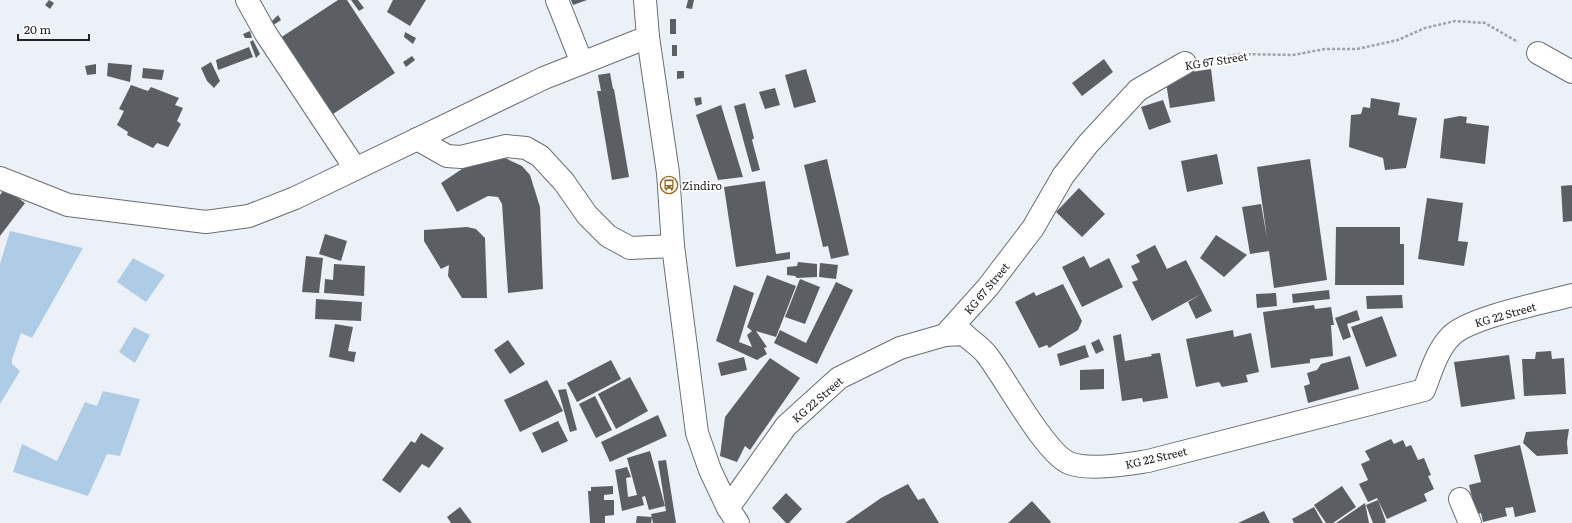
<svg xmlns="http://www.w3.org/2000/svg" width="1572" height="523" font-family="Literata,serif">
	<style>
		.green { fill: #afcce7 }
		.building { fill: #5b5f63 }
		.lines { fill: none; stroke-linecap: round; stroke-linejoin: round }
		.minor-casing { stroke: #6a6f73; stroke-width: 24 }
		.major-casing { stroke: #6a6f73; stroke-width: 24 }
		.path { stroke: #9fa2a7; stroke-width: 2.5; stroke-dasharray: 3 2; stroke-linecap: butt }
		.minor { stroke: #fff; stroke-width: 22 }
		.major { stroke: #fff; stroke-width: 22 }
		.labels { text-anchor: middle; dominant-baseline: central; stroke-width: 4; stroke-linejoin: round; paint-order: stroke }
		.street-label { font-size: 11px; fill: #212325; stroke: #fff }
		.poi-label { font-size: 11px; fill: #212325; stroke: #fff; text-anchor: start }
	</style>
	<rect width="100%" height="100%" fill="#ecf1f7"/>
	<g class="green">
		<path d="M10 231 83 248 32 338 21 333 12 359V364L20 371 0 404V264Z"/>
		<path d="M133 258 165 275 146 302 117 282Z"/>
		<path d="M134 327 150 335 135 363 119 352Z"/>
		<path d="M103 391 140 399 120 456 107 454 88 496 13 472 22 444 57 461 85 402 97 406Z"/>
	</g>
	<g class="building">
		<path d="M49 0 54 3 50 9 45 5Z"/>
		<path d="M338 0H347L395 73 327 118 274 42Z"/>
		<path d="M351 0H358L364 8 359 11Z"/>
		<path d="M393 0H426L410 26 387 12Z"/>
		<path d="M571 0H587L573 5Z"/>
		<path d="M688 0H694L692 9 686 8Z"/>
		<path d="M278 15 281 20 272 26 271 22Z"/>
		<rect x="670" y="19" width="6" height="15"/>
		<path d="M250 31 252 38H245L243 34Z"/>
		<path d="M405 32 416 38 413 44 404 37Z"/>
		<path d="M253 40 260 54 256 58 250 42Z"/>
		<rect x="672" y="45" width="5" height="11"/>
		<path d="M249 47 253 57 218 70 216 60Z"/>
		<path d="M412 56 415 60 406 67 403 62Z"/>
		<path d="M1104 59 1113 72 1082 96 1072 83Z"/>
		<path d="M211 62 220 81 214 88 207 81 201 68Z"/>
		<path d="M108 63 132 65 130 82 107 76Z"/>
		<path d="M96 64V74L87 75 85 66Z"/>
		<path d="M143 68 164 70 162 80 142 78Z"/>
		<path d="M806 69 816 102 794 108 785 75Z"/>
		<path d="M1211 69 1215 101 1170 108 1165 76Z"/>
		<path d="M677 71H684V78L677 79Z"/>
		<path d="M610 73 613 89H614L629 177 612 180 597 91H601L598 75Z"/>
		<path d="M131 85 148 91 151 87 179 98 175 105 183 108 177 121 181 124 168 147 157 143 153 148 127 135 128 132 117 125 124 111 119 109Z"/>
		<path d="M775 88 780 105 765 109 759 92Z"/>
		<path d="M701 97 702 104 696 106 694 98Z"/>
		<path d="M1371 98 1400 103 1398 115 1417 118 1406 168 1385 170 1383 158 1349 147 1351 115 1361 114 1363 107 1370 108Z"/>
		<path d="M1163 100 1171 122 1149 130 1141 107Z"/>
		<path d="M745 103 754 138 752 140 760 170 752 172 734 106Z"/>
		<path d="M721 105 743 177 718 180 696 115Z"/>
		<path d="M1460 116 1467 117 1466 123 1489 126 1485 164 1440 158 1444 119Z"/>
		<path d="M1217 154 1223 184 1187 192 1181 161Z"/>
		<path d="M505 158 522 166 530 175 540 207 543 289 508 293 502 204 498 197 488 196 457 212 441 183 474 161Z"/>
		<path d="M827 159 849 255 831 259 828 246 823 247 804 165Z"/>
		<path d="M1310 159 1327 280 1274 288 1269 251 1250 254 1242 207 1261 204 1267 238 1257 167Z"/>
		<path d="M765 181 776 254 790 252V259L736 267 724 187Z"/>
		<path d="M1572 185V221L1563 222 1561 186Z"/>
		<path d="M5 188 25 203 0 236V195Z"/>
		<path d="M1079 188 1105 214 1082 237 1056 212Z"/>
		<path d="M1427 198 1463 203 1458 241 1468 242 1464 266 1418 259Z"/>
		<path d="M467 227 476 229 485 238 487 298H462L448 276 449 265 441 269 424 241V230Z"/>
		<path d="M1336 227H1400V244H1404V285H1335Z"/>
		<path d="M325 234 347 241 341 261 319 254Z"/>
		<path d="M1216 235 1247 255 1224 277 1200 258Z"/>
		<path d="M1155 245 1167 269 1186 260 1212 311 1196 319 1188 302 1201 294 1152 321 1132 282 1138 280 1131 266 1140 262 1136 255Z"/>
		<path d="M306 256 323 258 319 293 302 292Z"/>
		<path d="M1084 256 1090 268 1109 258 1123 287 1082 307 1062 267Z"/>
		<path d="M798 262 817 264V277L797 278 795 276 787 275V267L797 266Z"/>
		<path d="M820 263 838 265 836 279 819 277Z"/>
		<path d="M334 264 365 266 364 296 324 293 325 279 333 280Z"/>
		<path d="M767 275 796 286 776 337 756 331 767 347 764 348 767 354 757 360 716 341 734 285 754 293 739 342 752 347 747 335 752 331 747 327Z"/>
		<path d="M800 279 820 287 805 324 785 317Z"/>
		<path d="M836 282 853 290 817 364 774 343 780 330 806 343Z"/>
		<path d="M1063 284 1082 321 1078 330 1049 348 1047 345 1039 348 1015 302 1034 292 1036 296Z"/>
		<path d="M1329 290 1330 299 1293 303 1292 294Z"/>
		<path d="M1276 293 1277 306 1257 308 1256 294Z"/>
		<path d="M1402 295 1403 308 1367 309 1366 296Z"/>
		<path d="M316 299 362 302 361 321 315 319Z"/>
		<path d="M1314 305 1315 309 1331 307 1334 325H1331L1333 356 1310 359V363L1271 368 1263 312Z"/>
		<path d="M1357 310 1360 320 1347 324 1351 337 1343 340 1335 318Z"/>
		<path d="M1382 316 1397 356 1366 367 1351 327Z"/>
		<path d="M335 324 353 327 348 351 356 352 354 362 329 357Z"/>
		<path d="M1233 330 1234 337 1251 333 1259 372 1246 375 1248 382 1222 387 1219 382 1196 387 1186 339Z"/>
		<path d="M1121 334 1125 361 1152 356 1151 354 1160 353 1168 398 1143 402 1142 398 1122 401 1113 336Z"/>
		<path d="M1099 339 1104 350 1096 354 1091 343Z"/>
		<path d="M508 340 525 364 510 374 494 350Z"/>
		<path d="M1085 345 1089 357 1060 366 1057 354Z"/>
		<path d="M1551 351 1552 359 1564 358 1566 394 1524 396 1522 359H1535L1536 352Z"/>
		<path d="M1509 355 1515 399 1461 407 1454 362Z"/>
		<path d="M1350 356 1359 389 1308 403 1304 386 1310 384 1307 373 1317 370 1321 364Z"/>
		<path d="M744 357 747 370 721 376 718 363Z"/>
		<path d="M770 358 800 378 750 450 745 446 737 462 720 456 725 417Z"/>
		<path d="M611 360 621 379 577 402 567 383Z"/>
		<path d="M1104 369V389L1080 390V370Z"/>
		<path d="M630 377 648 411 616 429 598 394Z"/>
		<path d="M547 380 563 411 520 432 504 400Z"/>
		<path d="M566 389 577 430 570 432 558 390Z"/>
		<path d="M595 396 612 430 596 438 579 404Z"/>
		<path d="M658 415 667 436 610 462 601 442Z"/>
		<path d="M558 421 568 441 542 453 532 433Z"/>
		<path d="M1569 429 1567 442 1568 454 1537 456 1523 443 1526 432Z"/>
		<path d="M421 433 444 448 429 468 422 464 400 493 382 480 411 441 415 443Z"/>
		<path d="M1391 439 1394 444 1403 440 1406 447 1411 445 1418 460 1424 458 1431 475 1428 476 1434 489 1424 494 1427 501 1387 519 1377 498 1368 502 1359 484 1368 480 1361 464 1370 460 1365 451Z"/>
		<path d="M1520 445 1536 512 1515 517 1513 507 1505 508 1507 516 1483 522 1481 513 1476 515 1469 485 1481 482 1474 455Z"/>
		<path d="M650 451 665 506 649 510 645 496 642 497 644 505 622 511 615 470 627 467 631 477 626 478 628 497 637 495 627 458Z"/>
		<path d="M666 460 676 523H653L651 514 666 511 658 461Z"/>
		<path d="M908 484 918 500 924 498 939 523H845L881 498Z"/>
		<path d="M613 486V494L604 495V500H614V515L605 516V523H590L588 491H591V487Z"/>
		<path d="M1342 486 1356 507 1333 523H1326L1314 505Z"/>
		<path d="M786 493 802 509 789 523H786L772 508Z"/>
		<path d="M1378 500 1386 522 1384 523H1373L1366 505Z"/>
		<path d="M1032 501 1051 522 1050 523H1008Z"/>
		<path d="M1365 503 1369 523H1336Z"/>
		<path d="M460 507 472 523H451L447 517Z"/>
		<path d="M1314 507 1323 523H1294L1292 519Z"/>
		<path d="M1264 511 1270 523H1238Z"/>
		<path d="M637 516 652 517 651 523H636Z"/>
	</g>
	<g class="lines">
		<defs>
			<g id="minor">
				<path d="M247 0 266 34 355 168"/>
				<path d="M557 0 582 63"/>
				<path d="M1538 53 1572 72"/>
				<path d="M417 139 447 156 461 157 506 146 526 148 540 156 564 182 587 215 608 236 630 248 673 246"/>
				<path d="M945 335 988 287 1033 228 1063 176 1088 144 1138 90 1185 63"/>
				<path d="M1460 499 1470 523"/>
				<path d="M728 508 786 426 839 378 900 348 945 335 964 334C971 341 981 347 987 355 1005 378 1045 453 1069 463 1089 471 1128 464 1148 461L1424 390C1431 372 1437 350 1451 336 1470 317 1544 303 1572 295"/>
			</g>
			<g id="major">
				<path d="M645 0 648 37 668 173 673 246 697 433 710 470 728 508 738 523"/>
				<path d="M0 178 68 205 206 222 249 216 295 198 544 78 648 37"/>
			</g>
		</defs>
		<use href="#minor" class="minor-casing"/>
		<use href="#major" class="major-casing"/>
		<path class="path" d="M1208 59 1241 54 1293 55 1325 49H1357L1398 40 1425 28 1455 21 1485 23 1518 42"/>
		<use href="#minor" class="minor"/>
		<use href="#major" class="major"/>
	</g>
	<defs>
		<symbol id="bus-ring" viewBox="-11 -11 22 22"><circle r="9.5" fill="#fff" stroke="#9c6520" stroke-width="1.5"/><path d="M-5-6H5V4H4V6H2V4H-2V6H-4V4H-5ZM-3.5-4V0h7V-4ZM-3.5 1.2v1.5H-2V1.2ZM2 1.2v1.5H3.5V1.2Z" fill="#9c6520"/></symbol>
	</defs>
	<g fill-rule="evenodd">
		<use href="#bus-ring" x="659" y="175" width="20" height="20"/>
	</g>
	<g class="labels">
		<g class="street-label">
			<text transform="translate(1216 60) rotate(-9)">KG 67 Street</text>
			<text transform="translate(986 288) rotate(-50)">KG 67 Street</text>
			<text transform="translate(1505 314) rotate(-16)">KG 22 Street</text>
			<text transform="translate(817 399) rotate(-41)">KG 22 Street</text>
			<text transform="translate(1156 457) rotate(-13)">KG 22 Street</text>
		</g>
		<g class="poi-label">
			<text x="682" y="185">Zindiro</text>
		</g>
	</g>
	<path d="M18 34v6h71v-6" fill="none" stroke="#212325" stroke-width="2"/>
	<text x="24" y="34" font-size="12" fill="#212325" stroke="#ffffff" stroke-width="3" paint-order="stroke">20 m</text>
</svg>
